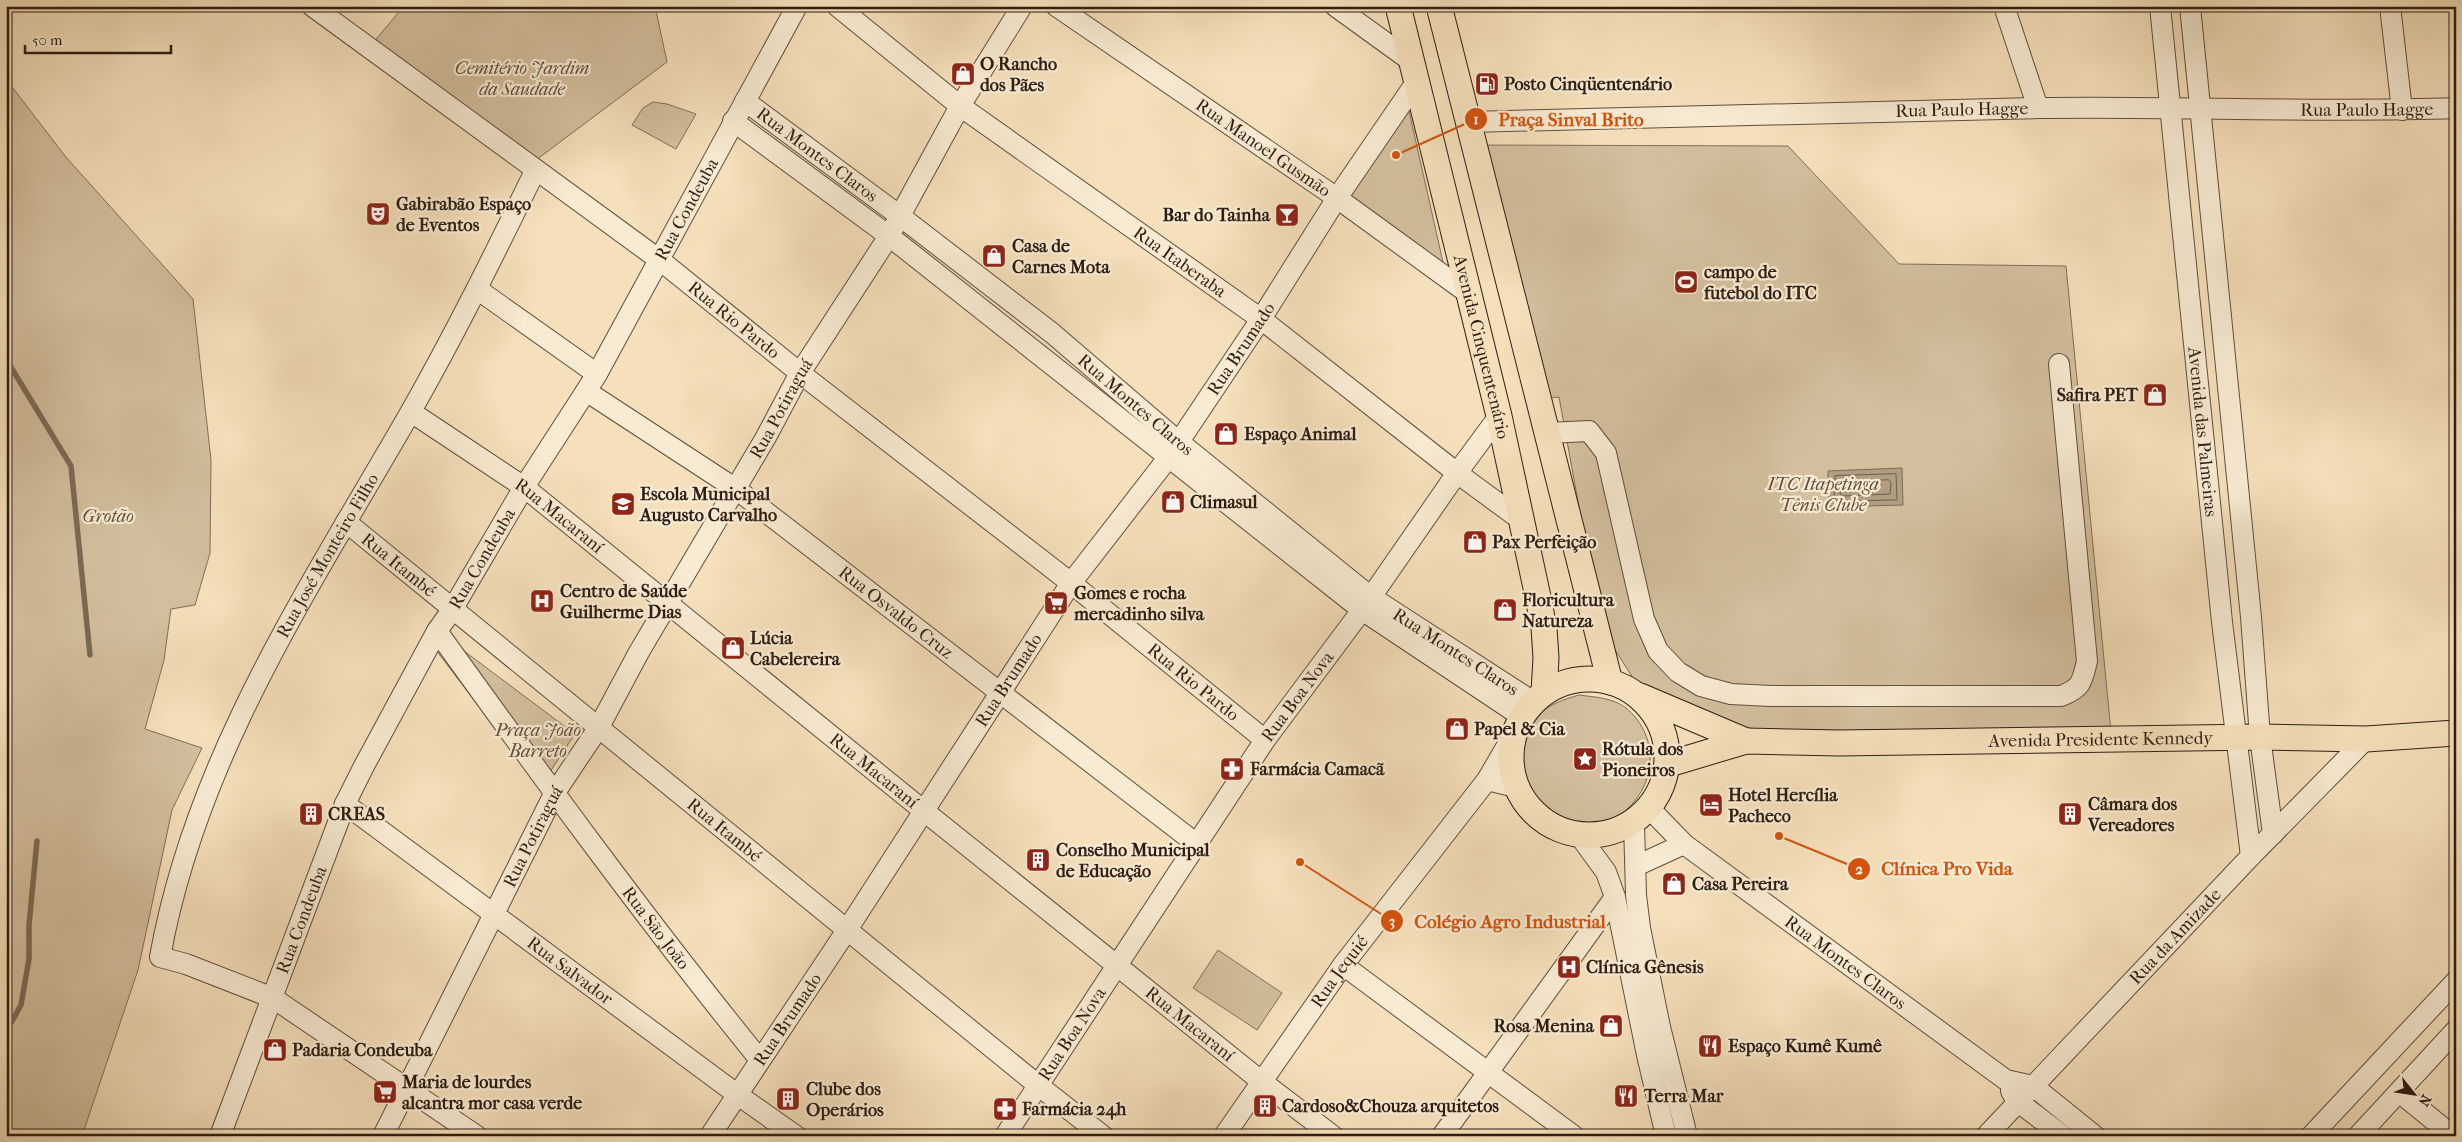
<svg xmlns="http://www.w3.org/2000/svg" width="2462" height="1142" font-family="'IM FELL French Canon',serif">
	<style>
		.green { fill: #d3bf9e; stroke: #806e58 }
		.water { fill: #b19e82; stroke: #7c6a55 }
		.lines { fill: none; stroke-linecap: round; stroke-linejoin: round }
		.shore { stroke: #6f5e4a; stroke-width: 1 }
		.stream { stroke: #7c6a55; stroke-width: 5.5 }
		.minor-casing { stroke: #5f4e3c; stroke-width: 22 }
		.major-casing { stroke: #2d1d12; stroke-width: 27 }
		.minor { stroke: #f8ebd3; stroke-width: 20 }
		.major { stroke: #f5e0bb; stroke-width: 25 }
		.labels { text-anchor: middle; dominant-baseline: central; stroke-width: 4.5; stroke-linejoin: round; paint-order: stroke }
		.poi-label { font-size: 18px; font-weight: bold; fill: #2d1d12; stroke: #f8ebd3; text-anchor: start }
		.park-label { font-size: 18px; font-style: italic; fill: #5f4e3c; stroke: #f8ebd3 }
		.street-label { font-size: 18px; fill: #2d1d12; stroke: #f8ebd3 }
		.leader { fill: none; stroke: #d5530d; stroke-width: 2 }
		.callout-dot { fill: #d5530d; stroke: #f8ebd3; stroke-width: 2 }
		.mark-label { font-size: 15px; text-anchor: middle; font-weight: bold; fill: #fff }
		.callout-label { font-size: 19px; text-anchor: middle; font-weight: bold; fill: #d5530d; stroke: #f8ebd3; stroke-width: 4.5; stroke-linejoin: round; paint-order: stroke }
	</style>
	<rect width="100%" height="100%" fill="#f5e0bb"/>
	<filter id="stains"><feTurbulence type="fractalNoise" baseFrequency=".004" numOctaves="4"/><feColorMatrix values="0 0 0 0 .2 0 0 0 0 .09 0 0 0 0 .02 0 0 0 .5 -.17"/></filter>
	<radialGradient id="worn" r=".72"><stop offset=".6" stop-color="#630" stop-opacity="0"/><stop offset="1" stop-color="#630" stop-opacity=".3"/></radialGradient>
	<g class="green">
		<path d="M404 6H655L667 62 528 166 367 50Z"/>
		<path d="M6 79 65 156 193 299 211 460 210 553 195 605 171 609 164 660 145 729 202 748 172 810 138 970 82 1136H6Z"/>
		<path d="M653 102 667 104 696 114 676 149 632 125 643 108Z"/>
		<path d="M1407 102 1449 289 1339 208Z"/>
		<path d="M1471 145 1788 146 1899 264 2066 266 2111 732 1736 738 1642 692 1601 628 1559 397 1531 400Z"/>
		<path d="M440 633 575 734 540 787 433 646Z"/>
		<path d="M1579 695C1594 697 1614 698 1626 708 1662 738 1656 789 1620 815 1612 820 1601 826 1592 827 1570 827 1551 811 1536 798 1511 776 1520 735 1541 713 1551 703 1566 699 1579 695Z"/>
		<path d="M1218 950 1282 993 1257 1030 1193 988Z"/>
	</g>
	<path class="water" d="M1902 468 1903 505 1829 507 1828 471Z"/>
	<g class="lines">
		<g class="shore">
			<path d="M1896 474 1897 500 1834 501 1835 476Z"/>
			<path d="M1889 480 1891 483 1890 494 1843 496 1840 494 1842 482Z"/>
		</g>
		<g class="stream">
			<path d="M6 359 71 466 90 655"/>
			<path d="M6 1032 21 1005 29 959V925L37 841"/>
		</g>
		<defs>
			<g id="minor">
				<path id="s1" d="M312 6 661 261 800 373 1071 583 1265 740"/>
				<path id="s2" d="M837 6 960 106 1261 319 1457 473 1521 520"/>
				<path id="s3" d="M1056 6 1337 198 1469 294"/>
				<path d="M1335 6 1411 61"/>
				<path d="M2004 6 2038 108"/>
				<path id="s4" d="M2160 6 2222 622 2251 856"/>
				<path d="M2190 6 2251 617 2260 737 2273 834"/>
				<path d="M2390 6 2402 110"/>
				<path id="s5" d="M745 101 900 216 1052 333 1179 442 1371 597 1532 701"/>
				<path d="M733 121 889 236 1362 610 1521 716"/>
				<path id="s6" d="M1468 122C1658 118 1848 111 2039 108 2178 106 2317 113 2456 108"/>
				<path d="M477 289 597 374"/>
				<path id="s7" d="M586 391 736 489 1198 845"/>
				<path id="s8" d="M411 412 524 487 924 811 1261 1081 1333 1136"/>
				<path d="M1547 433 1589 431 1606 453 1644 619 1658 651 1678 672 1701 686 1731 694 1771 696H2061C2082 688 2082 682 2087 661L2059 364"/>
				<path id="s9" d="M346 522 1039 1086 1103 1136"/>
				<path id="s10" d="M437 631C542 777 647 921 760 1060"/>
				<path d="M1487 780 1516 787"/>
				<path id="s11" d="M345 804 738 1095 796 1136"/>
				<path id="s12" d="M1650 809 1684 844 2006 1080 2033 1086 2095 1136"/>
				<path d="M1634 823 1636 895 1640 928 1660 1027 1687 1136"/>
				<path d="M1579 835 1606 872 1615 897 1647 1055 1666 1136"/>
				<path d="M1636 866 1684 844"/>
				<path d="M1343 965 1574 1136"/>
				<path d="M2011 1091 2017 1101 2063 1136"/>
				<path d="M2399 1092 2453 1136"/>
				<path id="s13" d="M220 1136 345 804 364 766 437 631 452 610 524 487 597 374 797 6"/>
				<path id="s14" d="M383 1136 554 794 599 727 639 652 766 437 800 373 889 236 960 106 1022 6"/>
				<path id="s15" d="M477 1136 273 998 186 964 160 957C196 756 310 587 410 413 455 334 495 253 535 171"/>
				<path id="s16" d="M710 1136 847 930 1071 583 1168 458 1261 319 1337 198 1417 81"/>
				<path id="s17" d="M1005 1136 1265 740 1362 610 1457 473 1499 416"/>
				<path id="s18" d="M1224 1136 1343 965 1487 780 1512 737"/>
				<path d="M1442 1136 1615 897"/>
				<path id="s19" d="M1986 1136 2251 856 2366 739"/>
				<path d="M2311 1136 2456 981"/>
				<path d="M2358 1136 2456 1030"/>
			</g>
			<g id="major">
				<path id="s20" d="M1398 6 1499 416 1538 597 1544 628 1546 658 1544 692"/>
				<path d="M1439 6 1610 682"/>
				<circle cx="1589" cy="757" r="78"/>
				<path d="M1640 696 1746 741"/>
				<path id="s21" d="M1669 764 1746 741 1840 743 2260 737 2366 739 2456 733"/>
			</g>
		</defs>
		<use href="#minor" class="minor-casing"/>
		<use href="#major" class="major-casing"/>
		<use href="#minor" class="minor"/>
		<use href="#major" class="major"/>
	</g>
	<defs>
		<symbol id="shop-square" viewBox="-11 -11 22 22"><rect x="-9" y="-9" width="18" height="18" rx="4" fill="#8f2418" stroke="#f8ebd3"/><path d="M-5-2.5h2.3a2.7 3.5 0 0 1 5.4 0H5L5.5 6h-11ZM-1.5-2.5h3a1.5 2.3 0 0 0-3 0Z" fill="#fff"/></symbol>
		<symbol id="fuel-square" viewBox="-11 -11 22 22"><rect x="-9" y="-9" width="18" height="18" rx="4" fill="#8f2418" stroke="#f8ebd3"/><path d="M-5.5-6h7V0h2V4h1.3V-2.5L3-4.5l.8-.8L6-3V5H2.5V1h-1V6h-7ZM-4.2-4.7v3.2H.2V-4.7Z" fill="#fff"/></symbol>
		<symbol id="theatre-square" viewBox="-11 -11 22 22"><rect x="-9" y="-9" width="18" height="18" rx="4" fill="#8f2418" stroke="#f8ebd3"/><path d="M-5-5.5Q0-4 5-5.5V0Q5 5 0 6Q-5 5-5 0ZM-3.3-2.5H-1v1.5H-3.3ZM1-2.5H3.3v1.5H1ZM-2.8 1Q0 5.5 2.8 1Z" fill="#fff"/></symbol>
		<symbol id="bar-square" viewBox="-11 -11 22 22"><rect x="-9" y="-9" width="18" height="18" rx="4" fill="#8f2418" stroke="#f8ebd3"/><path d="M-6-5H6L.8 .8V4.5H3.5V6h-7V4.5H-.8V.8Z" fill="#fff"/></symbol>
		<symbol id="stadium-square" viewBox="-11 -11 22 22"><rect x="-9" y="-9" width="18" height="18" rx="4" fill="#8f2418" stroke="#f8ebd3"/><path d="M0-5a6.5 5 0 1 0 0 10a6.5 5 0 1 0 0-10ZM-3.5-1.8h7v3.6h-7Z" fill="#fff"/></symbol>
		<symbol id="school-square" viewBox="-11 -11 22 22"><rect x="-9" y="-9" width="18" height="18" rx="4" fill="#8f2418" stroke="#f8ebd3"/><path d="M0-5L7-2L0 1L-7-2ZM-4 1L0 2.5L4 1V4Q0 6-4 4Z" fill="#fff"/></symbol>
		<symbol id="hospital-square" viewBox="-11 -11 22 22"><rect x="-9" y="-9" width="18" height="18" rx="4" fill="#8f2418" stroke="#f8ebd3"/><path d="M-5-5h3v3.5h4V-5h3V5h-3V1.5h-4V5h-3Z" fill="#fff"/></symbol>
		<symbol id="supermarket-square" viewBox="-11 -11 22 22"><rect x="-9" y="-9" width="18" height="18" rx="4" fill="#8f2418" stroke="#f8ebd3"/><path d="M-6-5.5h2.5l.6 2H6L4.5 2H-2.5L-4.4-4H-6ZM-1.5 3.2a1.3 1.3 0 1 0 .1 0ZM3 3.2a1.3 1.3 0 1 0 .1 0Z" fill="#fff"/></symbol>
		<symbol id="sight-square" viewBox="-11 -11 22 22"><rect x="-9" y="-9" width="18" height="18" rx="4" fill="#8f2418" stroke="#f8ebd3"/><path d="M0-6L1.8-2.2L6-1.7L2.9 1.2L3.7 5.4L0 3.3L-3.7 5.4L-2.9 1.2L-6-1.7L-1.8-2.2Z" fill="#fff"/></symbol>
		<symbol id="pharmacy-square" viewBox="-11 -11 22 22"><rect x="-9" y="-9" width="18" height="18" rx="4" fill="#8f2418" stroke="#f8ebd3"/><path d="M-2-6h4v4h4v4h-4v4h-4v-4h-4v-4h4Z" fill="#fff"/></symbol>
		<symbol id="hotel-square" viewBox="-11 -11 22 22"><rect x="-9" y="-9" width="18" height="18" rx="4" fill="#8f2418" stroke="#f8ebd3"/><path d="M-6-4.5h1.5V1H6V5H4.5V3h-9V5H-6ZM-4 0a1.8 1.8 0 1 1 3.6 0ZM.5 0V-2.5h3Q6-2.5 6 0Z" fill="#fff"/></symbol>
		<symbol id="building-square" viewBox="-11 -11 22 22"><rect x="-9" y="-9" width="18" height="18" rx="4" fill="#8f2418" stroke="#f8ebd3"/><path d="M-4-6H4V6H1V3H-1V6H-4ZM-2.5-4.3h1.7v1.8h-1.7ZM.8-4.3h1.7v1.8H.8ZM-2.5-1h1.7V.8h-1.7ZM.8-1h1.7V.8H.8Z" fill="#fff"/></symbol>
		<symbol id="restaurant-square" viewBox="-11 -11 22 22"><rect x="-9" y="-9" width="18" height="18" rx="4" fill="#8f2418" stroke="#f8ebd3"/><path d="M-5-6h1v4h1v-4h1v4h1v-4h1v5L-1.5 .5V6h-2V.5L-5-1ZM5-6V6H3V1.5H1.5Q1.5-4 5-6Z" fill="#fff"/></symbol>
	</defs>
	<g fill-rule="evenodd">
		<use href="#shop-square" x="949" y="60" width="28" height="28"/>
		<use href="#fuel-square" x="1473" y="70" width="28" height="28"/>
		<use href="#theatre-square" x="364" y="200" width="28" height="28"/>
		<use href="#bar-square" x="1273" y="201" width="28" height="28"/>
		<use href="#shop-square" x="980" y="242" width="28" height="28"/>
		<use href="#stadium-square" x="1672" y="268" width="28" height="28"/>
		<use href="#shop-square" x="2141" y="381" width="28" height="28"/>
		<use href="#shop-square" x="1212" y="420" width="28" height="28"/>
		<use href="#shop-square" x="1159" y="488" width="28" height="28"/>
		<use href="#school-square" x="609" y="490" width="28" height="28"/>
		<use href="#shop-square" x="1461" y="528" width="28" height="28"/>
		<use href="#hospital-square" x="528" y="587" width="28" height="28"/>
		<use href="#supermarket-square" x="1042" y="589" width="28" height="28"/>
		<use href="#shop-square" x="1491" y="596" width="28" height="28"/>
		<use href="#shop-square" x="719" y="634" width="28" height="28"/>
		<use href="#shop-square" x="1443" y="715" width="28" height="28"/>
		<use href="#sight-square" x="1571" y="745" width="28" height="28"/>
		<use href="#pharmacy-square" x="1218" y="755" width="28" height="28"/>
		<use href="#hotel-square" x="1697" y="791" width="28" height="28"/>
		<use href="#building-square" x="297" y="800" width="28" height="28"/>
		<use href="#building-square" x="2056" y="800" width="28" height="28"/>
		<use href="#building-square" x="1024" y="846" width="28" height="28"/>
		<use href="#shop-square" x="1660" y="870" width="28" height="28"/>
		<use href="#hospital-square" x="1555" y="953" width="28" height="28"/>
		<use href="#shop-square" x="1597" y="1012" width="28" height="28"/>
		<use href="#restaurant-square" x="1696" y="1032" width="28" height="28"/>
		<use href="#shop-square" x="261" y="1036" width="28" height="28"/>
		<use href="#supermarket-square" x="371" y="1078" width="28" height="28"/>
		<use href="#restaurant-square" x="1612" y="1082" width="28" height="28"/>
		<use href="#building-square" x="774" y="1085" width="28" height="28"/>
		<use href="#building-square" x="1251" y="1092" width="28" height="28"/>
		<use href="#pharmacy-square" x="991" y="1095" width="28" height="28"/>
	</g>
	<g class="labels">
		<g class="poi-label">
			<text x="980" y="64">O Rancho<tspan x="980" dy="21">dos Pães</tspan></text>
			<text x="1504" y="84">Posto Cinqüentenário</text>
			<text x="396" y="204">Gabirabão Espaço<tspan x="396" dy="21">de Eventos</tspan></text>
			<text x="1270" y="215" text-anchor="end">Bar do Tainha</text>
			<text x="1012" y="246">Casa de<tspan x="1012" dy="21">Carnes Mota</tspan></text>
			<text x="1704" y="272">campo de<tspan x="1704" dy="21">futebol do ITC</tspan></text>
			<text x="2138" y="395" text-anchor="end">Safira PET</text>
			<text x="1244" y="434">Espaço Animal</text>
			<text x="640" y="494">Escola Municipal<tspan x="640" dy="21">Augusto Carvalho</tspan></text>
			<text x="1190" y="502">Climasul</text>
			<text x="1492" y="542">Pax Perfeição</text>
			<text x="560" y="591">Centro de Saúde<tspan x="560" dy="21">Guilherme Dias</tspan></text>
			<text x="1074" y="593">Gomes e rocha<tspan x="1074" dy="21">mercadinho silva</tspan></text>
			<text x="1522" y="600">Floricultura<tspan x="1522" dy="21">Natureza</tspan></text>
			<text x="750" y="638">Lúcia<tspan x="750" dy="21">Cabelereira</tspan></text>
			<text x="1474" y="729">Papel &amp; Cia</text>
			<text x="1602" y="749">Rótula dos<tspan x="1602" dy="21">Pioneiros</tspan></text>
			<text x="1250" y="769">Farmácia Camacã</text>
			<text x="1728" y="795">Hotel Hercília<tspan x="1728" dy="21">Pacheco</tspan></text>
			<text x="2088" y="804">Câmara dos<tspan x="2088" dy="21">Vereadores</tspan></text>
			<text x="328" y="814">CREAS</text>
			<text x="1056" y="850">Conselho Municipal<tspan x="1056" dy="21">de Educação</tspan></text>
			<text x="1692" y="884">Casa Pereira</text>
			<text x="1586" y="967">Clínica Gênesis</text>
			<text x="1594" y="1026" text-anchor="end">Rosa Menina</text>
			<text x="1728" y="1046">Espaço Kumê Kumê</text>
			<text x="292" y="1050">Padaria Condeuba</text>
			<text x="402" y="1082">Maria de lourdes<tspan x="402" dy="21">alcantra mor casa verde</tspan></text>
			<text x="806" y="1089">Clube dos<tspan x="806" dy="21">Operários</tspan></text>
			<text x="1644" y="1096">Terra Mar</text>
			<text x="1282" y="1106">Cardoso&amp;Chouza arquitetos</text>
			<text x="1022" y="1109">Farmácia 24h</text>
		</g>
		<g class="park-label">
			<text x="522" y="68">Cemitério Jardim<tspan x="522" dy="21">da Saudade</tspan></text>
			<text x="1823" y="484">ITC Itapetinga<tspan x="1823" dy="21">Tênis Clube</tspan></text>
			<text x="108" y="516">Grotão</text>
			<text x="538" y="730">Praça João<tspan x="538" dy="21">Barreto</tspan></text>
		</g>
		<g class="street-label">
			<text stroke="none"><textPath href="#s6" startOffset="899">Rua Paulo Hagge</textPath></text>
			<text stroke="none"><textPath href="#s6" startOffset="494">Rua Paulo Hagge</textPath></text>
			<text stroke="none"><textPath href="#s3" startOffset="251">Rua Manoel Gusmão</textPath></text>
			<text stroke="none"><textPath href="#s5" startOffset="90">Rua Montes Claros</textPath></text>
			<text stroke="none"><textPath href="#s13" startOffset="1041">Rua Condeuba</textPath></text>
			<text stroke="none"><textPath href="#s2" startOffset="428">Rua Itaberaba</textPath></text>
			<text stroke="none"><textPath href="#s1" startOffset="526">Rua Rio Pardo</textPath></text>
			<text stroke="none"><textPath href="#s16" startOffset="950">Rua Brumado</textPath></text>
			<text stroke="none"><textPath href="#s20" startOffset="351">Avenida Cinquentenário</textPath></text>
			<text stroke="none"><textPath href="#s5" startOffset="495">Rua Montes Claros</textPath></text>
			<text stroke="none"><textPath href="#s14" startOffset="830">Rua Potiraguá</textPath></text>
			<text stroke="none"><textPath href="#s4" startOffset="428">Avenida das Palmeiras</textPath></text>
			<text stroke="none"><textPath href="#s8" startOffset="181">Rua Macaraní</textPath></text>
			<text stroke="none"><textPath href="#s15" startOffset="804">Rua José Monteiro Filho</textPath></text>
			<text stroke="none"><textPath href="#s13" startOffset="636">Rua Condeuba</textPath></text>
			<text stroke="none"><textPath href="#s9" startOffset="68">Rua Itambé</textPath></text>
			<text stroke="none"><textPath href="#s7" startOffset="381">Rua Osvaldo Cruz</textPath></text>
			<text stroke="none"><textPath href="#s5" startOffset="900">Rua Montes Claros</textPath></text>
			<text stroke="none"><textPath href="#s16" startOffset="545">Rua Brumado</textPath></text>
			<text stroke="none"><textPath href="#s1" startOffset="1111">Rua Rio Pardo</textPath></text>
			<text stroke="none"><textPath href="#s17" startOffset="528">Rua Boa Nova</textPath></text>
			<text stroke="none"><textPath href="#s21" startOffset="435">Avenida Presidente Kennedy</textPath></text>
			<text stroke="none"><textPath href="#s8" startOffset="586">Rua Macaraní</textPath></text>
			<text stroke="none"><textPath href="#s9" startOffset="488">Rua Itambé</textPath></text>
			<text stroke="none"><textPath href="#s14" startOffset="335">Rua Potiraguá</textPath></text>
			<text stroke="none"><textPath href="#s13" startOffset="231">Rua Condeuba</textPath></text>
			<text stroke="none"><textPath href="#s10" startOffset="369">Rua São João</textPath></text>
			<text stroke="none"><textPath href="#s19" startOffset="275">Rua da Amizade</textPath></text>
			<text stroke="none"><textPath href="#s12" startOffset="249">Rua Montes Claros</textPath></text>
			<text stroke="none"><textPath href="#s11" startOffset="280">Rua Salvador</textPath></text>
			<text stroke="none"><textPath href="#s18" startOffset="201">Rua Jequié</textPath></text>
			<text stroke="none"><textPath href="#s16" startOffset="140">Rua Brumado</textPath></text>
			<text stroke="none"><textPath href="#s8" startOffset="991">Rua Macaraní</textPath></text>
			<text stroke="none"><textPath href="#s17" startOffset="122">Rua Boa Nova</textPath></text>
		</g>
	</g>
	<path class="leader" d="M1396 155L1476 119M1779 836L1859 869M1300 862L1392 921"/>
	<g class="callout-dot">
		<circle cx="1396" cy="155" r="5"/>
		<circle cx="1779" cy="836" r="5"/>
		<circle cx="1300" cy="862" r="5"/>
		<circle cx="1476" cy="119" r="12"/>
		<circle cx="1859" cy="869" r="12"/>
		<circle cx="1392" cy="921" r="12"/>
	</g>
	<g class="mark-label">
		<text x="1476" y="124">1</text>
		<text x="1859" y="874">2</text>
		<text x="1392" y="926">3</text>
	</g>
	<g class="callout-label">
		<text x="1571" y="126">Praça Sinval Brito</text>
		<text x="1947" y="875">Clínica Pro Vida</text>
		<text x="1510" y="928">Colégio Agro Industrial</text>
	</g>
	<rect width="2462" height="1142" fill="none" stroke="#f5e0bb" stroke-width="25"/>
	<rect x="8" y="8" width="2447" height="1127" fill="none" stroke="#2d1d12" stroke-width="2.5"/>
	<rect x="12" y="12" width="2437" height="1117" fill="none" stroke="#2d1d12"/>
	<g transform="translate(2414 1094) rotate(120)" stroke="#f8ebd3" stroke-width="4" paint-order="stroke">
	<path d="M0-4L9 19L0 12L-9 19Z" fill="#2d1d12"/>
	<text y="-8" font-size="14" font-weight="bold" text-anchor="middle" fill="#2d1d12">N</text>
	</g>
	<path d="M25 45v8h146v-8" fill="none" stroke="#2d1d12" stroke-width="2.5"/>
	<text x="32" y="45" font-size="15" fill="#2d1d12" stroke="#f8ebd3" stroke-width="4" paint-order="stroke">50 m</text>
	<rect width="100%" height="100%" filter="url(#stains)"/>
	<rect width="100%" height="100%" fill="url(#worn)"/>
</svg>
